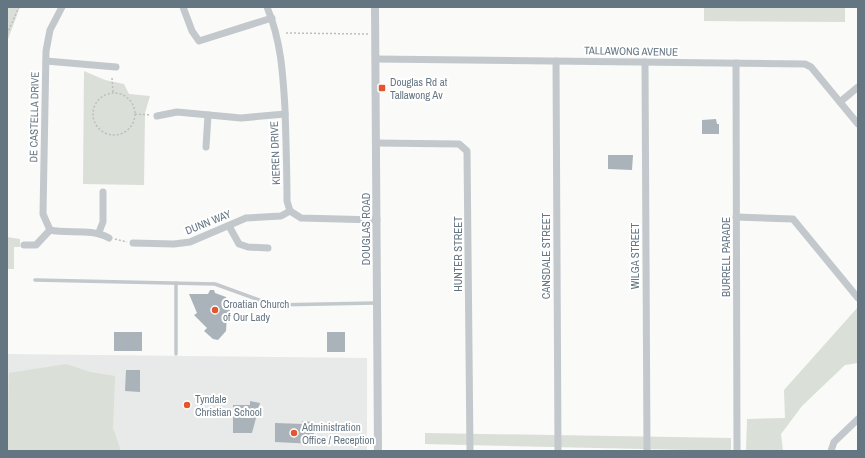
<svg xmlns="http://www.w3.org/2000/svg" width="865" height="458" font-family="'Archivo Narrow',sans-serif">
	<style>
		.built { fill: #e8e9e9 }
		.green { fill: #dadfd7 }
		.building { fill: #aab3b9 }
		.lines { fill: none; stroke-linecap: round; stroke-linejoin: round }
		.path { stroke: #bbbfc2; stroke-width: 1.5; stroke-dasharray: 2 2; stroke-linecap: butt }
		.service { stroke: #c3c8cc; stroke-width: 3.5 }
		.minor { stroke: #c3c8cc; stroke-width: 7 }
		.tertiary { stroke: #c3c8cc; stroke-width: 8 }
		.poi-dot { fill: #e4572e; stroke: #fff; stroke-width: 1.5 }
		.labels { text-anchor: middle; dominant-baseline: central; stroke-width: 4; stroke-linejoin: round; paint-order: stroke }
		.street-label { font-size: 11px; fill: #657683; stroke: #fff }
		.poi-label { font-size: 11px; fill: #657683; stroke: #fff; text-anchor: start }
	</style>
	<rect width="100%" height="100%" fill="#fafaf8"/>
	<path class="built" d="M7 354 367 358V451H7Z"/>
	<g class="green">
		<path d="M7 7H20L7 42Z"/>
		<path d="M704 7H845V22L704 21Z"/>
		<path d="M84 71 105 80 124 84 129 94 150 96 145 113 144 185 83 184Z"/>
		<path d="M7 237 20 239V247H14V269H7Z"/>
		<path d="M858 307V363L845 365 802 406 781 434 783 451H746L747 419 785 418 784 390Z"/>
		<path d="M66 364 90 372 115 376 113 428 121 451H7L9 373Z"/>
		<path d="M425 433 731 438V451L425 444Z"/>
	</g>
	<g class="building">
		<path d="M716 119 717 124H719V134H702V120Z"/>
		<path d="M608 155H633L632 170 608 169Z"/>
		<path d="M210 290H214L215 293 226 297 227 306 231 308 227 316 226 331 218 340 213 339 204 331 207 328 194 315 197 313 189 294H208Z"/>
		<rect x="114" y="332" width="28" height="19"/>
		<rect x="327" y="332" width="18" height="20"/>
		<path d="M126 370H140V392L125 391Z"/>
		<path d="M250 401 260 403 252 433H233V405H250Z"/>
		<path d="M302 421 314 422V444L275 442V423L303 424Z"/>
	</g>
	<g class="lines">
		<g class="path">
			<path d="M286 33 368 34"/>
			<path d="M7 34 19 7"/>
			<path d="M112 78 113 92"/>
			<circle cx="114" cy="114" r="21"/>
			<path d="M135 114 151 115"/>
			<path d="M115 239 127 242"/>
		</g>
		<g class="service">
			<path d="M35 280 215 284 273 305 376 303"/>
			<path d="M176 354V283"/>
		</g>
		<g class="minor">
			<path d="M183 7 192 31 199 41 272 18"/>
			<path d="M267 7C281 40 283 74 285 109 286 140 287 170 287 201L290 211 301 218 377 220"/>
			<path d="M376 59 805 64 811 67 858 124"/>
			<path d="M46 61 116 67"/>
			<path d="M556 61 558 451"/>
			<path d="M645 62 647 451"/>
			<path d="M736 63 737 451"/>
			<path d="M840 102 858 87"/>
			<path d="M157 116 177 112 241 118 285 114"/>
			<path d="M376 143 459 144 467 151 470 451"/>
			<path d="M206 147 208 115"/>
			<path d="M736 217 793 219 858 298"/>
			<path d="M229 226 239 244 248 247 268 248"/>
			<path d="M50 230 43 214 46 51 50 30 62 7"/>
			<path d="M50 230C69 234 91 228 109 238"/>
			<path d="M99 232 103 222V192"/>
			<path d="M133 243 174 244 190 242 246 218 281 216 290 211"/>
			<path d="M24 245H36L50 230"/>
			<path d="M831 451 834 442 858 419"/>
		</g>
		<path class="tertiary" d="M375 7 378 451"/>
	</g>
	<g class="poi-dot">
		<rect x="378" y="84" width="8" height="8" rx="2"/>
		<circle cx="215" cy="310" r="4"/>
		<circle cx="187" cy="405" r="4"/>
		<circle cx="294" cy="433" r="4"/>
	</g>
	<g class="labels">
		<g class="street-label">
			<text transform="translate(631 51) rotate(1)">TALLAWONG AVENUE</text>
			<text transform="translate(34 117) rotate(-89)">DE CASTELLA DRIVE</text>
			<text transform="translate(275 153) rotate(-92)">KIEREN DRIVE</text>
			<text transform="translate(208 222) rotate(-22)">DUNN WAY</text>
			<text transform="translate(366 229) rotate(-90)">DOUGLAS ROAD</text>
			<text transform="translate(458 254) rotate(-90)">HUNTER STREET</text>
			<text transform="translate(546 256) rotate(-90)">CANSDALE STREET</text>
			<text transform="translate(635 256) rotate(-90)">WILGA STREET</text>
			<text transform="translate(726 257) rotate(-90)">BURRELL PARADE</text>
		</g>
		<g class="poi-label">
			<text x="390" y="82">Douglas Rd at<tspan x="390" dy="13">Tallawong Av</tspan></text>
			<text x="223" y="304">Croatian Church<tspan x="223" dy="13">of Our Lady</tspan></text>
			<text x="195" y="399">Tyndale<tspan x="195" dy="13">Christian School</tspan></text>
			<text x="302" y="427">Administration<tspan x="302" dy="13">Office / Reception</tspan></text>
		</g>
	</g>
	<rect width="865" height="458" fill="none" stroke="#657683" stroke-width="16"/>
</svg>
